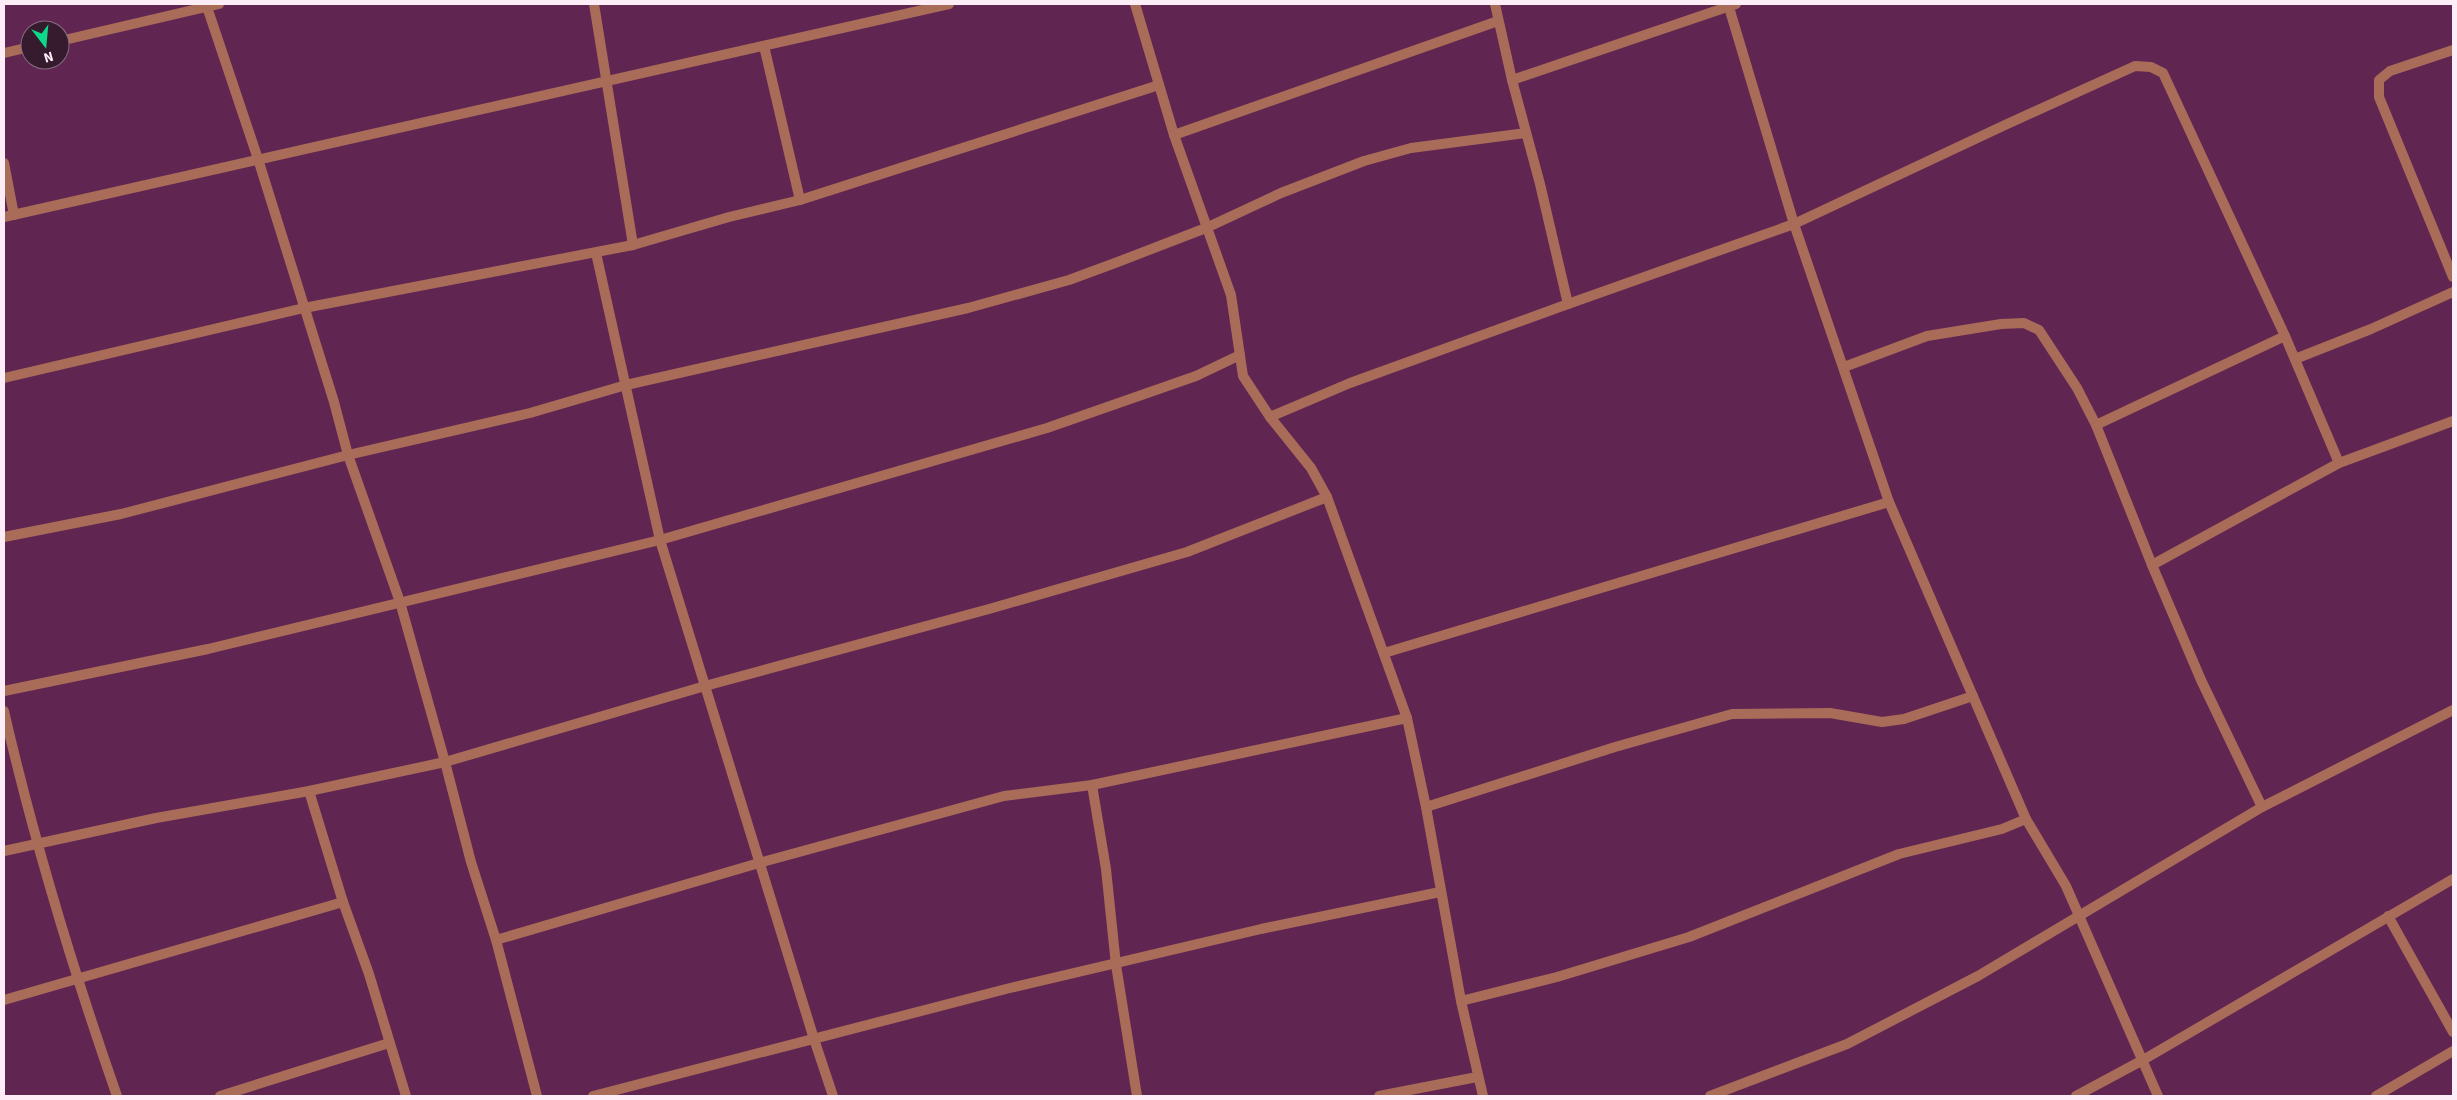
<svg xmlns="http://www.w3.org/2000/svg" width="2457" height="1100" font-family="'Source Sans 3',sans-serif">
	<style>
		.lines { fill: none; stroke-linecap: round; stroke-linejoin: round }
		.minor { stroke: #a86c59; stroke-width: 10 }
	</style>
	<rect width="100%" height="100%" fill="#612552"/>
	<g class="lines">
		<g class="minor">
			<path d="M206 4 258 159 334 402 348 455 400 602 445 762 471 862 496 940 537 1096"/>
			<path d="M594 4 633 245"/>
			<path d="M1135 4 1174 135 1231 295 1243 376 1270 417 1311 468 1327 497 1407 718 1426 807 1461 1001 1483 1096"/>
			<path d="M1495 4 1512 80 1736 4"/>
			<path d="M1728 4 1794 224 1889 502 2026 819"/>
			<path d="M60 41 219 4"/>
			<path d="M764 46 800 200"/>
			<path d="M2453 50 2390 71 2379 80V97L2453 277"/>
			<path d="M4 53 30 47"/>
			<path d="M1174 135 1498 21"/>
			<path d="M4 163 14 215"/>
			<path d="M4 217 949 4"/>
			<path d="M596 253 660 540 814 1039 833 1096"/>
			<path d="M1568 304 1794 224 2005 125 2135 66 2151 67 2163 73 2285 336 2339 463"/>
			<path d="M2295 359 2371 329 2453 292"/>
			<path d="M1844 367 1927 336 2001 324 2024 323 2039 330 2077 388 2096 425 2152 565 2201 680 2262 807"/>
			<path d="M4 378 304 308 633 245 729 217 800 200 1159 85"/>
			<path d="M1270 417 1350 383 1568 304 1540 184 1512 80"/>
			<path d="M2096 425 2285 336"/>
			<path d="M4 537 121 514 348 455 530 413 626 385 968 308 1069 280 1115 263 1206 228 1281 193 1364 161 1411 148 1526 133"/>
			<path d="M2152 565 2339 463 2453 421"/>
			<path d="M1384 653 1889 502"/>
			<path d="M4 691 208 649 660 540 1047 428 1196 376 1240 355"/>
			<path d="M4 711C34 841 73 970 117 1096"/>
			<path d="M1092 785 1106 869 1116 965 1137 1096"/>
			<path d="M309 791 343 902 369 974 406 1096"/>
			<path d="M1426 807 1615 747 1732 714 1830 713 1882 722 1904 719 1973 696"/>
			<path d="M4 851 156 818 309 791 445 762 705 686 989 609 1187 552 1327 497"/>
			<path d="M2388 916 2453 1032"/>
			<path d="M496 940 759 863 1004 796 1092 785 1407 718"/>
			<path d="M4 1000 343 902"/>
			<path d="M1461 1001 1557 977 1689 937 1899 854 2002 829 2026 819 2066 886 2158 1096"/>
			<path d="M220 1096 389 1043"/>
			<path d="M593 1096 1006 989 1261 929 1440 892"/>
			<path d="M1379 1096 1477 1077"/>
			<path d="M1710 1096 1847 1044 1978 976 2262 807 2453 710"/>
			<path d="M2076 1096 2143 1060 2453 879"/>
			<path d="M2376 1096 2453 1051"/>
		</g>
	</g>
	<rect width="2457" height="1100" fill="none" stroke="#fcedf7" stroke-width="10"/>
	<g transform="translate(45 45) rotate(164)"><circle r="24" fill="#361b2f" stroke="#856f7f"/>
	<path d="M0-4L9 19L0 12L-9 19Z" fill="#0cd98a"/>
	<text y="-8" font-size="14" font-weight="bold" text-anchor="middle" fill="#fcedf7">N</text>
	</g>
</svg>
